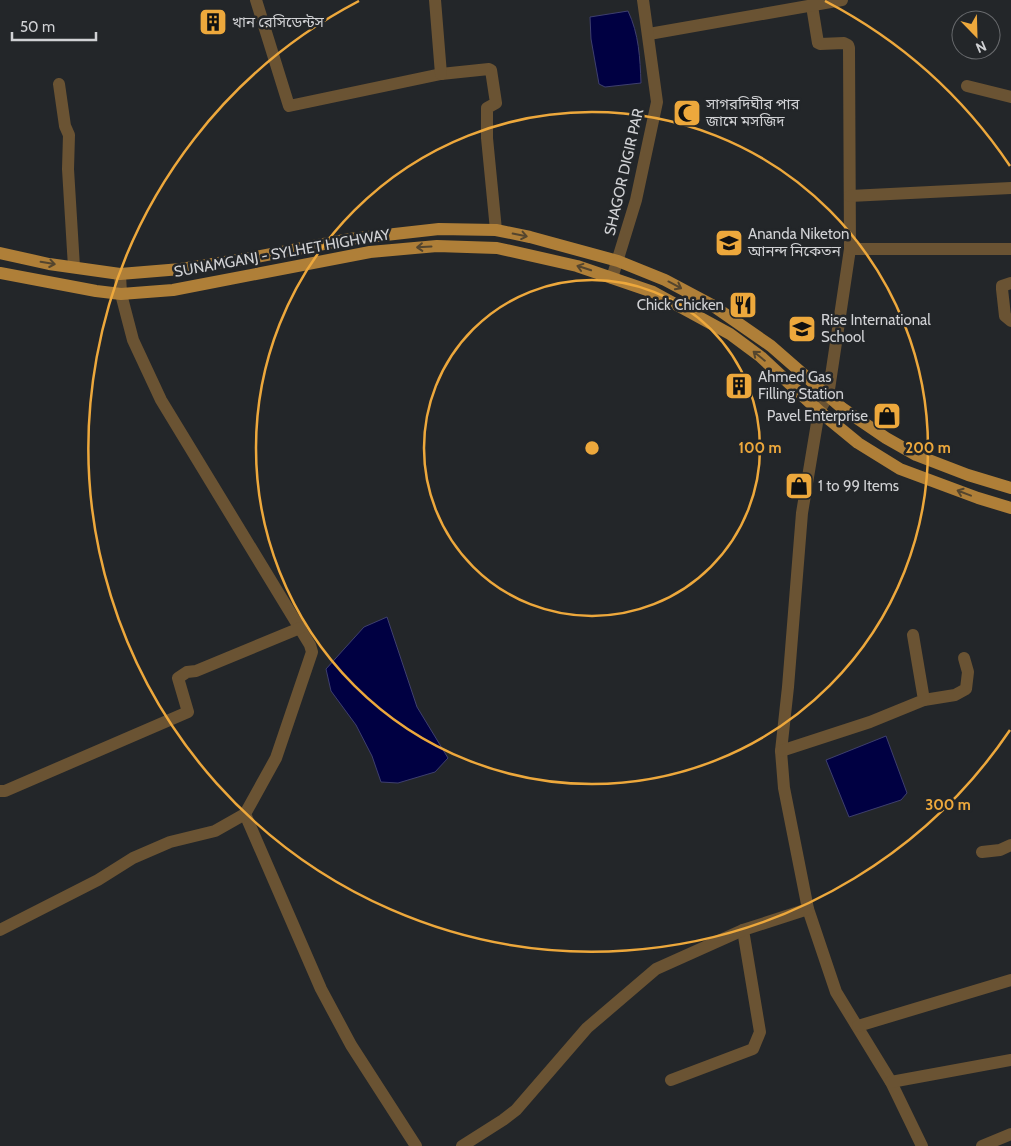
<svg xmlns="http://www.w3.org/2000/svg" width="1011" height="1146" font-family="Cabin,'Noto Sans Bengali',sans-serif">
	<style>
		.water { fill: #000042; stroke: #3e3f6e }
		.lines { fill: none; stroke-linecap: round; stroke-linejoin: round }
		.minor { stroke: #6a5333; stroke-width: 12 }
		.primary { stroke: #af7f38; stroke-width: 12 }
		.oneway { stroke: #54452e }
		.ring { fill: none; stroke: #eda83c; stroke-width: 2.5 }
		.labels { text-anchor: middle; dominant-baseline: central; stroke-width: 5; stroke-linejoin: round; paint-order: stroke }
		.poi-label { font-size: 15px; fill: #d0d1d4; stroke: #232629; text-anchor: start }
		.street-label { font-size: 15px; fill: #d0d1d4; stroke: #232629 }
		.centre { fill: #eda83c; stroke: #232629; stroke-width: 2.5 }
		.ring-label { font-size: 15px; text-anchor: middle; font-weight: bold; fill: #eda83c; stroke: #232629; stroke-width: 5; stroke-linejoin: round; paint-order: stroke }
	</style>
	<rect width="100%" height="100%" fill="#232629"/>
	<g class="water">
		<path d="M628 11C639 34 640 58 641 83L605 87 599 84 591 39 590 17Z"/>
		<path d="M387 617 417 707 448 758 435 772 398 783 381 782 372 756 356 725 331 691 326 669 364 627Z"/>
		<path d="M886 736 907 793 901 800 849 817 826 760Z"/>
	</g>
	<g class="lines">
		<g class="minor">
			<path d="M256 0 289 106 441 74 489 69 491 70 496 103 487 108V138L496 230"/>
			<path d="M435 0 441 74"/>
			<path d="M812 6 818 43 820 44 844 43 848 45 849 48 850 249 828 396 819 411 802 513 788 687 781 751 784 788 808 909 836 992 891 1082 922 1146"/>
			<path d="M649 34 842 0"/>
			<path d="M59 84 65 126 69 135 68 169 74 267"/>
			<path d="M967 86 1011 97"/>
			<path d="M850 196 1011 188"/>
			<path d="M850 249H1011"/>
			<path d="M120 274 121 294 133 340 161 400 310 645 312 652 276 758 245 814 321 989 351 1045 416 1146"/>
			<path d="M612 278 636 200 657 102 643 0"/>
			<path d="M1011 283 1002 286V289L1005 316 1011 321"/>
			<path d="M924 700 955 695 966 689 968 672 964 658"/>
			<path d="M781 751 870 722 924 700 913 635"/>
			<path d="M0 791H5L188 712 178 678 187 672 196 671 300 628"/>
			<path d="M982 852 1000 850 1011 845"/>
			<path d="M0 930 98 880 133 858 170 842 215 831 245 814"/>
			<path d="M858 1026 1011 980"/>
			<path d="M671 1080 753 1049 760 1032 743 930"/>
			<path d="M891 1082 1011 1060"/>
			<path d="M462 1146 503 1120 516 1110 587 1028 656 969 743 930 808 909"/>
			<path d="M982 1146 1011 1134"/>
		</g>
		<g class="primary">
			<path d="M0 253 49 264 120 274 181 269 256 257 350 239 439 229 496 230 530 237 618 261 665 280 712 305 771 346 842 408 886 438 916 455 968 475 1011 488"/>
			<path d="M0 273 96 291 121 294 173 290 370 252 437 246 497 248 577 266 653 292 730 334 761 357 819 411 858 443 900 469 978 498 1011 508"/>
		</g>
	</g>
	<defs><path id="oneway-shaft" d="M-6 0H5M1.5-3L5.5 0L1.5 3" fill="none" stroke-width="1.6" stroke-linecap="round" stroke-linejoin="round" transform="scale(1.25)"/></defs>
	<g class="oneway">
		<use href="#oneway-shaft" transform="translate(520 235) rotate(11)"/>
		<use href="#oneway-shaft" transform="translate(424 247) rotate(177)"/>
		<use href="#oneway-shaft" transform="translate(48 263) rotate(9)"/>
		<use href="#oneway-shaft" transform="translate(584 268) rotate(-162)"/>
		<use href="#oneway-shaft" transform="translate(675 285) rotate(28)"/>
		<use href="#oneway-shaft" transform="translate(759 356) rotate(-141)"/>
		<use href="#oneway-shaft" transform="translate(964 493) rotate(-159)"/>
	</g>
	<g class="ring">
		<circle cx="592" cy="448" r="168"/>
		<circle cx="592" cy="448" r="336"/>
		<path d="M1010 730A504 504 0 1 1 359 1M825 1A504 504 0 0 1 1010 166"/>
	</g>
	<defs>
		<symbol id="building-square" viewBox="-11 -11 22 22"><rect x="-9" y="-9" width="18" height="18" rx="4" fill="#eda83c" stroke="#232629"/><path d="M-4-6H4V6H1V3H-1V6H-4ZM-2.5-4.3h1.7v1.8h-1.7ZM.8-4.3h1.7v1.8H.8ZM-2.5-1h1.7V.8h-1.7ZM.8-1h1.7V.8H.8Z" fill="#111"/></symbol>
		<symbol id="mosque-square" viewBox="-11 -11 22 22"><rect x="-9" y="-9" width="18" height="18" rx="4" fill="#eda83c" stroke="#232629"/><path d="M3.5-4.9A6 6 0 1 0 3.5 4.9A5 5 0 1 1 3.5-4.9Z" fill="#111"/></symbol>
		<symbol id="university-square" viewBox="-11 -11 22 22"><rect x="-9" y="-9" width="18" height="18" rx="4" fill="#eda83c" stroke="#232629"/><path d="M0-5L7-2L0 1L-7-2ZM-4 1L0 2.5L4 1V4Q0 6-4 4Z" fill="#111"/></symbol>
		<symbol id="restaurant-square" viewBox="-11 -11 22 22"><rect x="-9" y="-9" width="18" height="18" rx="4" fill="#eda83c" stroke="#232629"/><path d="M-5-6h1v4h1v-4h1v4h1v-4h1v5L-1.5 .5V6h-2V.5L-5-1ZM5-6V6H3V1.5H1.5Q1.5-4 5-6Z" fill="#111"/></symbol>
		<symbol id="school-square" viewBox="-11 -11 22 22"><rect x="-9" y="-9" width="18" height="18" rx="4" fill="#eda83c" stroke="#232629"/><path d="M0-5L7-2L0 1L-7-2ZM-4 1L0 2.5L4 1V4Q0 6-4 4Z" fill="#111"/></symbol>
		<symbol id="shop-square" viewBox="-11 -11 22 22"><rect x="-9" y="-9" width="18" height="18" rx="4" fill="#eda83c" stroke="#232629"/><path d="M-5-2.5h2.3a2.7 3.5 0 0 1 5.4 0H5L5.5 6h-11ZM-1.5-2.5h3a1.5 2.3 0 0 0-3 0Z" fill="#111"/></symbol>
	</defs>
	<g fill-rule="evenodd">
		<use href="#building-square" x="197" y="6" width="32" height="32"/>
		<use href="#mosque-square" x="671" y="97" width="32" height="32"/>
		<use href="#university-square" x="713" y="227" width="32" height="32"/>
		<use href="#restaurant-square" x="727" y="289" width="32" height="32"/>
		<use href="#school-square" x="786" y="313" width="32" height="32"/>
		<use href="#building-square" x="723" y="370" width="32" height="32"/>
		<use href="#shop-square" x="871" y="400" width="32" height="32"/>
		<use href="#shop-square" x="783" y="470" width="32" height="32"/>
	</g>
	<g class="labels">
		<g class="poi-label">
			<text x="232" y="22">খান রেসিডেন্টস</text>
			<text x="706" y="104">সাগরদিঘীর পার<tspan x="706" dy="17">জামে মসজিদ</tspan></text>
			<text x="748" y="234">Ananda Niketon<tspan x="748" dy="17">আনন্দ নিকেতন</tspan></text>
			<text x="724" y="305" text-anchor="end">Chick Chicken</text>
			<text x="821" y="320">Rise International<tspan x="821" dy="17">School</tspan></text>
			<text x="758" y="377">Ahmed Gas<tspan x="758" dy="17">Filling Station</tspan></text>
			<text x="868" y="416" text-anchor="end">Pavel Enterprise</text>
			<text x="818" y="486">1 to 99 Items</text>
		</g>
		<g class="street-label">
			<text transform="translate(624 172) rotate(-77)">SHAGOR DIGIR PAR</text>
			<text transform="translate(282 253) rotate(-10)">SUNAMGANJ - SYLHET HIGHWAY</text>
		</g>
	</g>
	<circle cx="592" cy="448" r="8" class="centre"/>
	<g class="ring-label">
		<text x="760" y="453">100 m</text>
		<text x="928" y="453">200 m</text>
		<text x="948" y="810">300 m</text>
	</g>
	<g transform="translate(976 35) rotate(157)"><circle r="24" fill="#232629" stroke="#686a6d"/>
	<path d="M0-4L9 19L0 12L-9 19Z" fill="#eda83c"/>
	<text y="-8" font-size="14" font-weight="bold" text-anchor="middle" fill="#d0d1d4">N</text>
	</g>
	<path d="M12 32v8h84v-8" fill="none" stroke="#d0d1d4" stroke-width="2.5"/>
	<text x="20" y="32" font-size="15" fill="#d0d1d4" stroke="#232629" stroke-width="4" paint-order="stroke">50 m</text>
</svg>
